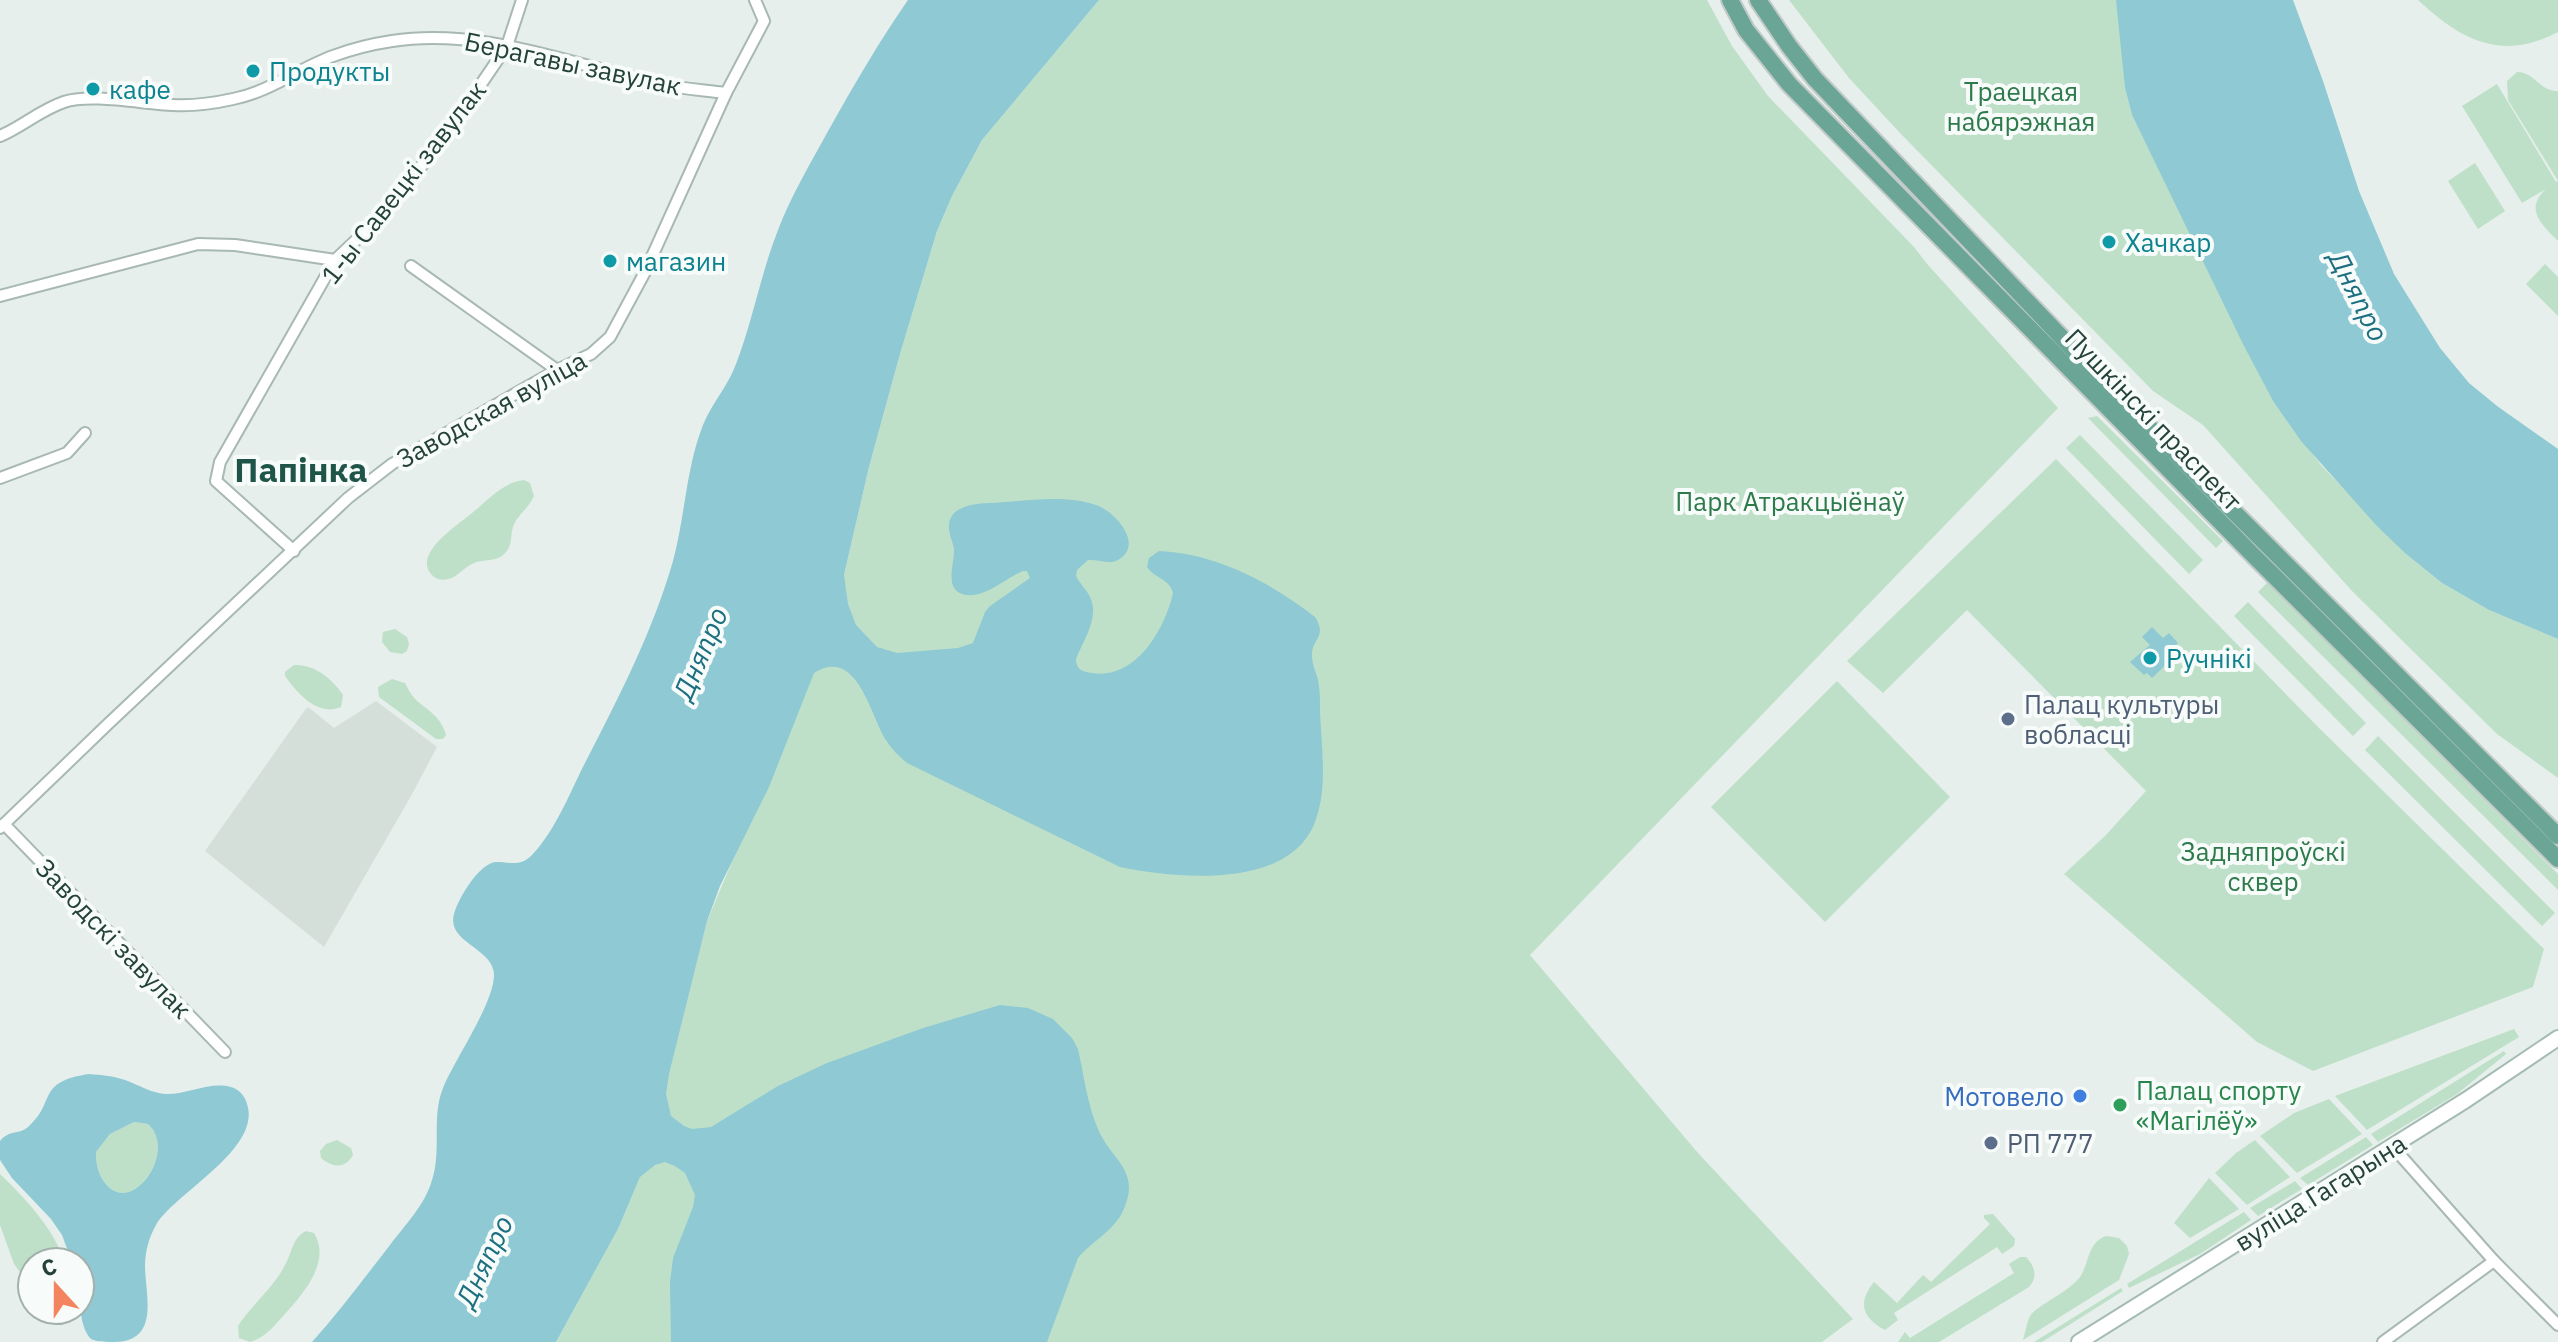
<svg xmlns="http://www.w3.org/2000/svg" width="2558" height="1342" font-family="'IBM Plex Sans',sans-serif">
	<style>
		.built { fill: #d4dfda }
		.green { fill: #bfe0c8 }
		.water { fill: #8ec9d4; fill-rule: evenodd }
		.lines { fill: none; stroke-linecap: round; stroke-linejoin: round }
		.street-casing { stroke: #a8b8b2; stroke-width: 14 }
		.secondary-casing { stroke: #a4bbb3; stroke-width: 18 }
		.primary-casing { stroke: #c2cac8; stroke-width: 20 }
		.street { stroke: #fff; stroke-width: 10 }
		.secondary { stroke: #fff; stroke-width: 14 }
		.primary { stroke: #6aa596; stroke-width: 16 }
		.culture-dot { fill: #0f9aa8; stroke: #f7fbf9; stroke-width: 3 }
		.service-dot { fill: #5c6f8a; stroke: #f7fbf9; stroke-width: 3 }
		.shop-dot { fill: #3f7fe0; stroke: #f7fbf9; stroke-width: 3 }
		.leisure-dot { fill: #2e9e5b; stroke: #f7fbf9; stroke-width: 3 }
		.labels { text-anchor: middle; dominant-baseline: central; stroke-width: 8; stroke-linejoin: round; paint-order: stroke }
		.street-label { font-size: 26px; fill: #24423a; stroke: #f7fbf9 }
		.culture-label { font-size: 26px; fill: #0d838f; stroke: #f7fbf9; text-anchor: start }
		.park-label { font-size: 26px; fill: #2d7a4b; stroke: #f7fbf9 }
		.service-label { font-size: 26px; fill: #4e5e75; stroke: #f7fbf9; text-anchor: start }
		.leisure-label { font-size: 26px; fill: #27864d; stroke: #f7fbf9; text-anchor: start }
		.shop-label { font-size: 26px; fill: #366cbe; stroke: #f7fbf9; text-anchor: end }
		.water-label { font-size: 28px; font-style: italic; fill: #1c6f80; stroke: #f7fbf9 }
		.district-label { font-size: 34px; font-weight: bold; fill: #1f5548; stroke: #f7fbf9 }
	</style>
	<rect width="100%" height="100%" fill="#e6efeb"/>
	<path class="built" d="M376 701 437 747 411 796 324 947 205 851 305 710 308 707 334 728Z"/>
	<g class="green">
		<path d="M1099 0H1707L1732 46 1768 96 1914 247 1928 265 2058 408 1530 955 1698 1153 1853 1319 1822 1342H556L618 1229 640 1177 707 921 737 850 844 575 869 467 900 354 937 231 952 196 982 140Z"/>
		<path d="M1789 0H2116L2121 32 2125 88 2132 115 2273 401 2321 465 2406 554 2442 583 2489 610 2558 639V778L2497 734 2352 591 2203 425 2153 391 1900 133 1849 78Z"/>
		<path d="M2418 0H2558V32C2501 62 2461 40 2418 0Z"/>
		<path d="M2517 72C2535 72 2539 91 2558 91V241C2541 224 2524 209 2546 189L2522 203 2462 106 2497 84 2556 182 2558 181 2508 100 2507 81Z"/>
		<path d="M2475 163 2505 211 2478 229 2448 181Z"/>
		<path d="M2545 264 2558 277V316L2526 284Z"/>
		<path d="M2097 416 2223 541 2216 548 2088 418Z"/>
		<path d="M2080 435 2203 560 2189 574 2066 448Z"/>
		<path d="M2056 459 2318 727 2544 949 2533 987 2313 1071 2257 1042 2064 874 2105 836 2146 791 1967 610 1883 693 1847 661Z"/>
		<path d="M524 480 530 483 534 496C529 508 517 515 513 527 510 537 513 547 503 555 495 562 483 559 474 563 464 567 458 577 448 579 441 581 435 579 431 574 413 553 459 524 472 513 487 501 503 482 524 480Z"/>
		<path d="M2268 582 2558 874V890L2258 592Z"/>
		<path d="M2248 602 2366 723 2353 736 2234 616Z"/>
		<path d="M395 629 407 637 409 644 407 651 402 654 390 652 382 642 383 632Z"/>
		<path d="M294 665C315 664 332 679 343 695L341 707C318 717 298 694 285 676V672Z"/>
		<path d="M392 679 405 683C408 689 411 695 416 700 429 711 441 717 446 735L443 739H436L379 697 378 687Z"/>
		<path d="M1837 681 1950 797 1825 922 1711 807Z"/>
		<path d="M2378 736 2555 913 2542 926 2365 750Z"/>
		<path d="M2514 1029 2519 1037 2367 1130 2335 1096Z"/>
		<path d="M2504 1051 2506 1054 2457 1094 2378 1142 2371 1134Z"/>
		<path d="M2329 1099 2362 1134 2297 1173 2260 1136 2294 1113Z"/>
		<path d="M134 1122 148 1124C178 1151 132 1218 105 1183 98 1174 96 1164 96 1152L110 1134Z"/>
		<path d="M2366 1137 2373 1145 2308 1185 2300 1178Z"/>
		<path d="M337 1140 351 1148 353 1155C345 1169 333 1168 321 1158L320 1151 326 1144Z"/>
		<path d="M2255 1140 2290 1177 2247 1205 2215 1173 2236 1153Z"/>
		<path d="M0 1174C26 1199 53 1228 65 1262H32V1276L19 1271 14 1264 0 1225Z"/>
		<path d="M2209 1178 2239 1209 2190 1238 2174 1223Z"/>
		<path d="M2295 1181 2302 1189 2258 1216 2250 1208Z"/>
		<path d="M2244 1212 2251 1220 2200 1254 2129 1288 2127 1284Z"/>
		<path d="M1993 1214 2015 1239 2014 1246 2002 1254 1997 1247 1894 1313 1898 1320 1885 1330C1861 1317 1858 1302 1874 1282L1897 1303 1923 1275 1931 1282 1990 1224 1984 1218V1215Z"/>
		<path d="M306 1231 314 1233C332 1262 302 1295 284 1315 274 1326 265 1338 250 1342L239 1338 238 1326C252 1304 274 1288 286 1263 292 1252 293 1237 306 1231Z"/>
		<path d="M2106 1236 2119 1238 2127 1246 2129 1254 2119 1280 2023 1340C2025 1333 2027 1322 2030 1316 2037 1305 2069 1292 2080 1277 2090 1262 2087 1243 2106 1236Z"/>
		<path d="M2020 1257H2026C2035 1266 2038 1277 2029 1287L1939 1342H1898L1905 1332 1910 1338 2014 1273 2009 1264Z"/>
		<path d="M2121 1288 2123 1291 2042 1342H2034Z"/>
	</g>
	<g class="water">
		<path d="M908 0H1099L982 140 952 196 937 231 900 354 869 467 844 575 848 604 856 625 877 647 897 653 958 648 973 643 985 612 990 606 1030 578 1027 571H1023C1006 578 987 597 967 595 942 592 955 564 954 549 953 541 948 533 949 525 950 505 978 503 993 503 1026 501 1064 494 1096 505 1115 511 1145 545 1118 560 1109 565 1098 559 1088 560L1077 570 1076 576C1080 584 1087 590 1090 597 1100 617 1083 641 1076 659 1076 669 1082 672 1092 673 1136 680 1165 629 1173 593 1169 578 1155 579 1147 567L1149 558 1159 551C1215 553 1272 583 1315 617 1328 638 1311 638 1312 656 1312 664 1316 672 1318 680 1320 690 1320 700 1320 710 1321 744 1328 786 1316 819 1293 890 1178 879 1120 867L907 763C899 756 892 750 886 740 871 717 857 645 814 673L769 787 720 886 707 921 669 1074 666 1094 671 1116 684 1126 692 1129 711 1127 778 1086 827 1063 923 1028 1000 1005 1028 1008 1053 1019 1072 1038 1078 1049C1084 1075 1087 1104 1098 1129 1111 1161 1143 1170 1122 1213 1112 1232 1091 1242 1078 1258L1047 1342H671L670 1282 673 1258 693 1207 695 1195 685 1173 675 1166 665 1162 655 1165 640 1177 618 1229 556 1342H312C340 1311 365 1277 390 1245 405 1225 425 1205 432 1180 442 1150 431 1118 443 1088 455 1059 494 1003 494 975 494 948 446 943 454 914 458 899 479 863 496 862 511 862 520 867 532 855 556 830 570 792 586 761 619 697 653 631 673 561 685 517 686 468 703 425 712 403 728 386 736 364 753 320 761 273 778 230 791 196 810 164 827 133 853 87 878 43 908 0Z"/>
		<path d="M2116 0H2293L2323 81 2359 191 2394 274 2440 348 2469 383 2497 406 2558 449V639L2489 610 2442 583 2406 554 2376 525 2301 441 2273 401 2243 344 2132 115 2125 88Z"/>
		<path d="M2152 627 2163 638 2169 633 2178 643 2168 653 2173 658 2152 678 2147 673 2144 675 2130 662 2150 645 2142 637Z"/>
		<path d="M89 1074C102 1075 113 1076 125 1080 139 1085 151 1093 165 1094 187 1095 210 1081 231 1087 239 1089 245 1096 247 1104 262 1149 175 1193 156 1225 149 1237 145 1252 145 1266 145 1294 161 1342 114 1342 107 1342 97 1342 91 1339 76 1324 80 1282 80 1262H72L62 1235 51 1219 12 1178 0 1160V1141C10 1129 19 1135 28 1127 57 1102 35 1082 89 1074ZM134 1122 148 1124C178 1151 132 1218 105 1183 98 1174 96 1164 96 1152L110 1134Z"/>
	</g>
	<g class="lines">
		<defs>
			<g id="street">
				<path d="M0 136C22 127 40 110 64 102 90 93 144 104 173 105 191 106 215 103 233 99 269 92 300 68 333 56 352 49 372 44 392 41 483 27 572 65 660 84 682 89 704 90 726 93L764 21 755 0"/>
				<path d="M411 266 557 370"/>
				<path d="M0 296 198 244 235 245 335 260"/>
				<path d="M0 478 67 453 85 433"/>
				<path d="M294 551 216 481 220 462 335 260 370 227 406 187 473 96 507 46 522 0"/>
				<path d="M4 824 225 1052"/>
				<path d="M0 828 108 724 348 498 392 464 557 370 591 354 610 337 645 272 726 93"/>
				<path d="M2393 1147 2494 1261 2558 1325"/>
				<path d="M2383 1342 2494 1261"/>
			</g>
			<path id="secondary" d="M2079 1342 2466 1100 2558 1038"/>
			<g id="primary">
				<path d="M1730 0 1746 30 1789 84 2253 555 2558 859"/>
				<path d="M1758 0 1789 46 1815 79 2107 385 2558 836"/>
			</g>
		</defs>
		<use href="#street" class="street-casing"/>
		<use href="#secondary" class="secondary-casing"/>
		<use href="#primary" class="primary-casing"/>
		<use href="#street" class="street"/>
		<use href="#secondary" class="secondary"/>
		<use href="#primary" class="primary"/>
	</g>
	<g class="culture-dot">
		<circle cx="253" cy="71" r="8"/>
		<circle cx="93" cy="89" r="8"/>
		<circle cx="2109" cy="242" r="8"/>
		<circle cx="610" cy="261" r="8"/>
		<circle cx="2150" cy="658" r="8"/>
	</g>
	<g class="service-dot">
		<circle cx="2008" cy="719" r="8"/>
		<circle cx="1991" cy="1143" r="8"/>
	</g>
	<circle class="shop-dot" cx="2080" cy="1096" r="8"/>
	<circle class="leisure-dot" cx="2120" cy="1105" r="8"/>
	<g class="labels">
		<g class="street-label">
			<text transform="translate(573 63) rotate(12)">Берагавы завулак</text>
			<text transform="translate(403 182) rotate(-52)">1-ы Савецкі завулак</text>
			<text transform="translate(491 409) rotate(-29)">Заводская вуліца</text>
			<text transform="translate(2154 419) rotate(46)">Пушкінскі праспект</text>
			<text transform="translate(114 938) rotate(46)">Заводскі завулак</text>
			<text transform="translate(2320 1192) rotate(-32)">вуліца Гагарына</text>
		</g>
		<g class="culture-label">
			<text x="269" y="71">Продукты</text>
			<text x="109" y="89">кафе</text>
			<text x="2125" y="242">Хачкар</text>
			<text x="626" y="261">магазин</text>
			<text x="2166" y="658">Ручнікі</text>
		</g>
		<g class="park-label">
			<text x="2021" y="91">Траецкая<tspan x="2021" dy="30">набярэжная</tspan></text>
			<text x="1790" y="501">Парк Атракцыёнаў</text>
			<text x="2263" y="851">Задняпроўскі<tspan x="2263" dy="30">сквер</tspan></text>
		</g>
		<g class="service-label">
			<text x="2024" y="704">Палац культуры<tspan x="2024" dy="30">вобласці</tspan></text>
			<text x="2007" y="1143">РП 777</text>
		</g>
		<g class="leisure-label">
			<text x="2136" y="1090">Палац спорту<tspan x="2136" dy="30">«Магілёў»</tspan></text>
		</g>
		<g class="shop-label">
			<text x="2064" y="1096">Мотовело</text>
		</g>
		<g class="water-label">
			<text transform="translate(2359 296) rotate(63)">Дняпро</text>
			<text transform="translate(700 653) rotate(-67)">Дняпро</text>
			<text transform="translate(484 1261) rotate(-65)">Дняпро</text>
		</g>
		<g class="district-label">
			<text x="301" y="469">Папінка</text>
		</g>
	</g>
	<g transform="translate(56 1286) rotate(339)"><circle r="38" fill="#f7fbf9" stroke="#a3b1ad" stroke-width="2"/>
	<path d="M0-6L14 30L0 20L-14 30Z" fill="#f4845f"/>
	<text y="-12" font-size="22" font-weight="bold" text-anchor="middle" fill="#24423a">С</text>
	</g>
</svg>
